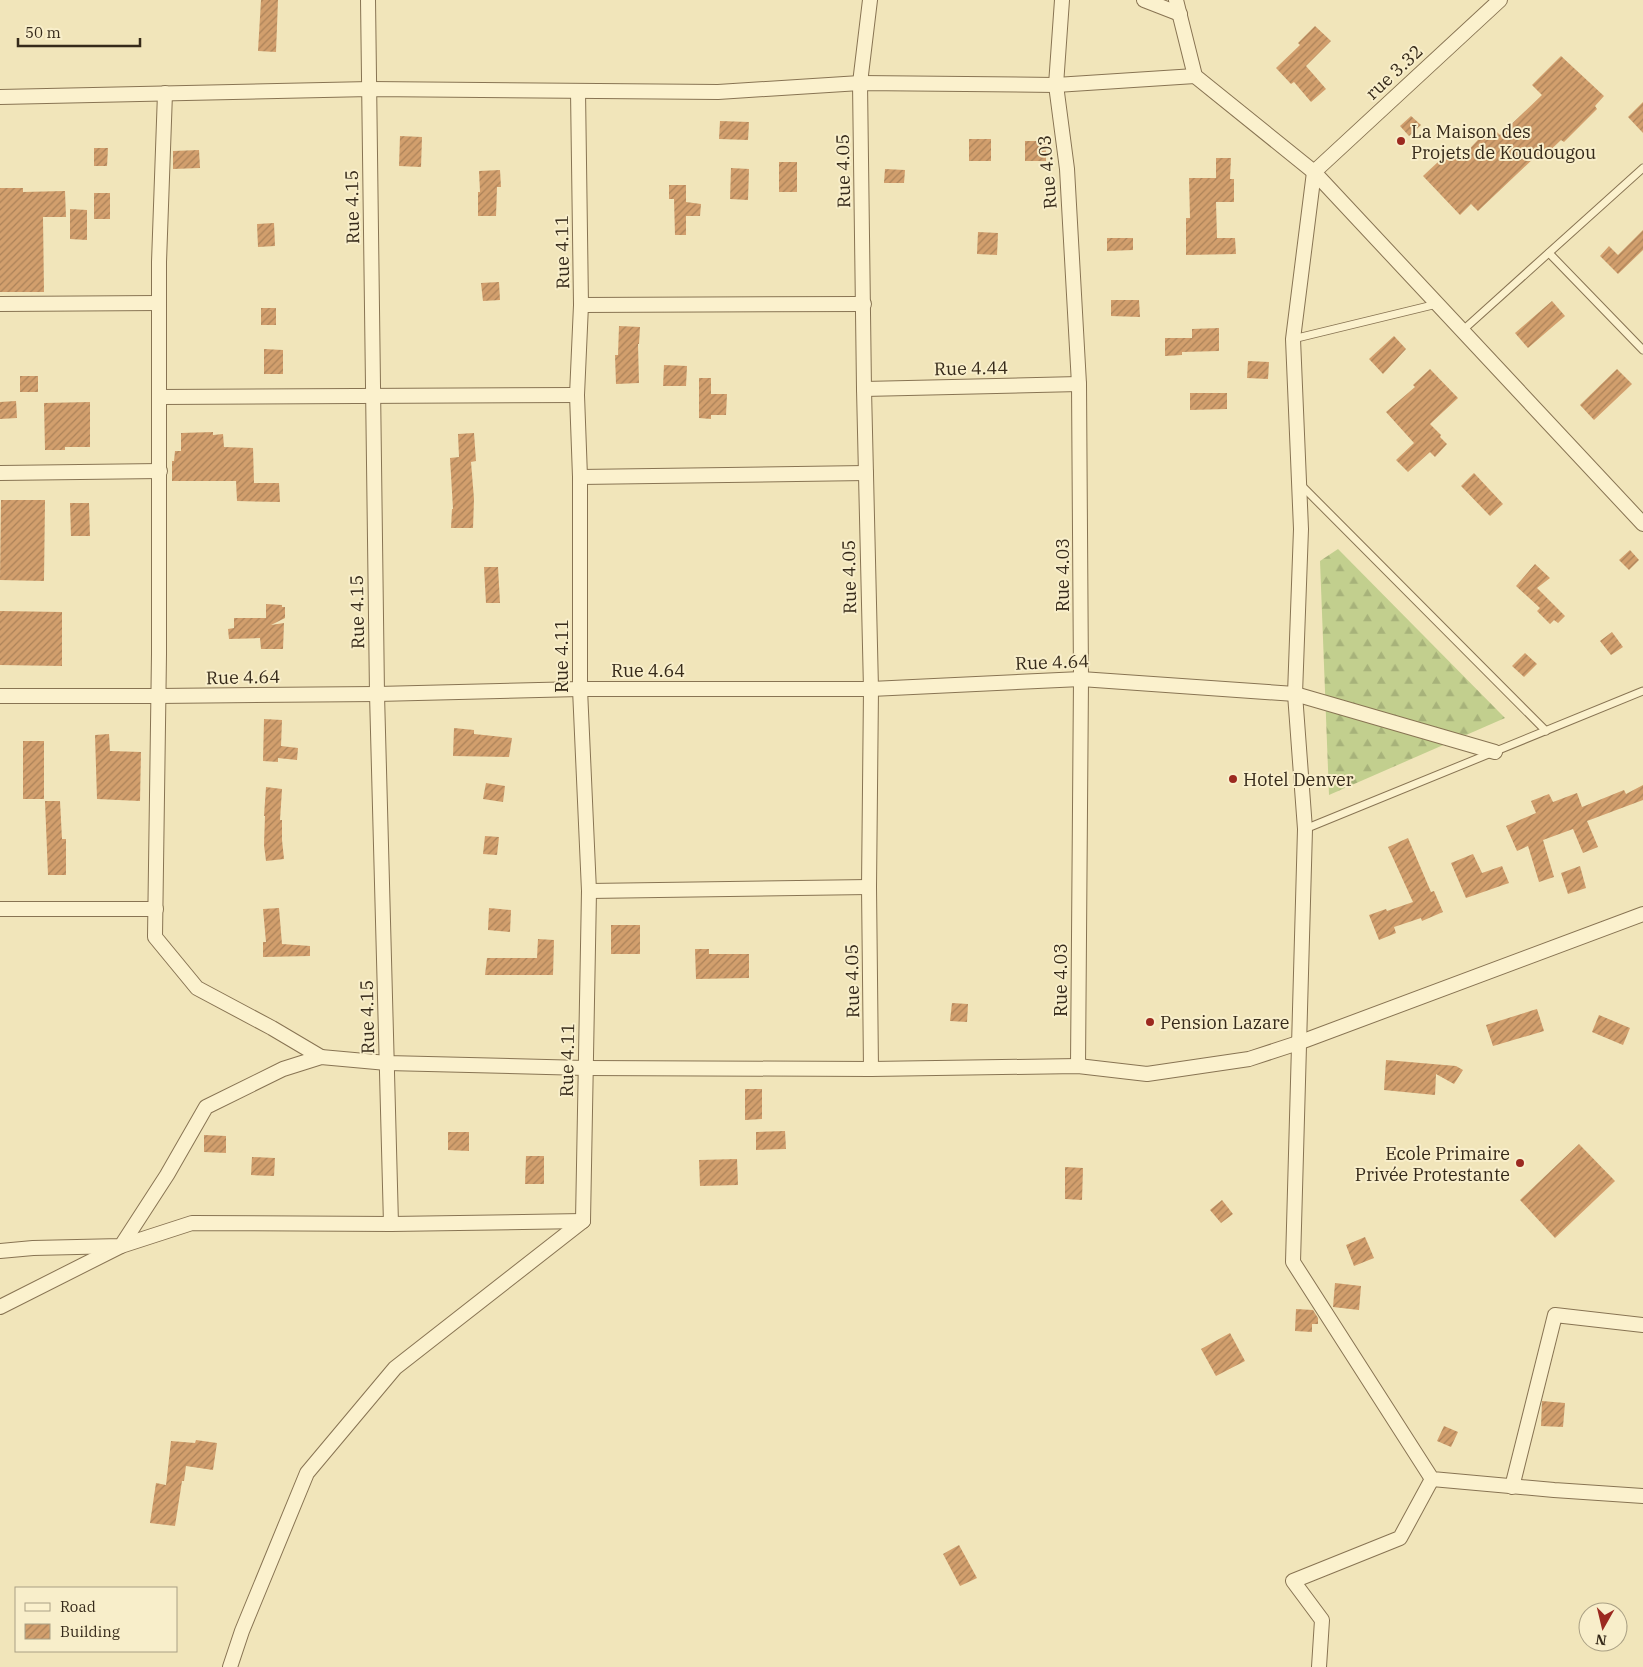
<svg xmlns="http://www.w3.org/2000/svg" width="1643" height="1667" font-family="'IBM Plex Serif',serif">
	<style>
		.forest { fill: url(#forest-firs) }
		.building { fill: url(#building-hatch) }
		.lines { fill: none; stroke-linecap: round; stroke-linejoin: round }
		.lane-casing { stroke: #887453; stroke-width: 9 }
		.street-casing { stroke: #887453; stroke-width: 16 }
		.lane { stroke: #fbf1cd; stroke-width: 7 }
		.street { stroke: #fbf1cd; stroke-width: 14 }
		.poi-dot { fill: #9b291f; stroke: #f8eeca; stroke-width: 2 }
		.labels { text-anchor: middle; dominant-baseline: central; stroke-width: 4; stroke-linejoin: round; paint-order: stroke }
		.street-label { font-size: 18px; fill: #362a1a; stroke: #f8eeca }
		.poi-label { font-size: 18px; fill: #362a1a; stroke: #f8eeca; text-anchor: start }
	</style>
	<defs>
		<pattern id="forest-firs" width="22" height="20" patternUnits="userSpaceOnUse" patternTransform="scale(1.25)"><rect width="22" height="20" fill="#c2cf8e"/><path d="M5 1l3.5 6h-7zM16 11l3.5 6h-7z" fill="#a7b27a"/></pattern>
		<pattern id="building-hatch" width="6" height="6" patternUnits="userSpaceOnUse" patternTransform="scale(1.25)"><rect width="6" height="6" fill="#d29f6d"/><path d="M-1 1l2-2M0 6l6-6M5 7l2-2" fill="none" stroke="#ab8259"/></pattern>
	</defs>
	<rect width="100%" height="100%" fill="#f1e5ba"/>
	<path class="forest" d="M1338 549 1505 718 1329 795 1320 561Z"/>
	<g class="building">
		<path d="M261 0H278L276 52 258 51Z"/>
		<path d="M1315 26 1331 41 1306 66 1326 89 1311 102 1294 82 1291 84 1276 68 1300 45 1298 43Z"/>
		<path d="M1561 56 1604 96 1595 106 1597 109 1564 142 1561 140 1540 160 1536 156 1478 211 1471 204 1460 215 1423 176 1439 161 1442 164 1454 152 1460 159 1491 126 1500 135 1542 95 1532 85Z"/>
		<path d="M1643 102V133L1628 117Z"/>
		<path d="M1411 116 1421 125 1409 136 1400 126Z"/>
		<path d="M720 121 749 122 748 140 719 139Z"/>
		<path d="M400 136 422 137 421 167 399 166Z"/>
		<rect x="969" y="139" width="22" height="22"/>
		<rect x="1025" y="141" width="21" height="20"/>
		<path d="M94 148H108L107 166H94Z"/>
		<path d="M199 150 200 168 173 169V151Z"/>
		<path d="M1216 158H1231L1230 179H1234V202H1216L1217 238H1235L1236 254 1186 255V218H1190L1189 178H1216Z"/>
		<rect x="779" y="162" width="18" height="30"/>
		<path d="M731 168 749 169 748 200 730 199Z"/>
		<path d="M885 169 905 170 904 183H884Z"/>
		<path d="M500 170 501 187H497L496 216H478V192H480L479 171Z"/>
		<path d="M669 185H686V202L701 204 700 216H686V235H675L674 199H669Z"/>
		<path d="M0 188H23V192L65 191 66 217H43L44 292H0Z"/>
		<rect x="94" y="193" width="16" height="26"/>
		<path d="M70 209 87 210V240L70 239Z"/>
		<path d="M274 223 275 246 258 247 257 224Z"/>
		<path d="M1643 230V250L1618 274 1600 256 1609 246 1618 255Z"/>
		<path d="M978 232 998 233 997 255 977 254Z"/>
		<path d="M1107 238H1133V250L1107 251Z"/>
		<path d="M499 282 500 300 483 301 481 283Z"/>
		<path d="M1111 300H1139L1140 317 1111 316Z"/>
		<path d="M1552 301 1565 316 1528 348 1515 333Z"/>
		<rect x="261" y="308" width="15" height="17"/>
		<path d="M619 326 640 327 639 344H638L639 383 616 384 615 355H618Z"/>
		<path d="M1219 328V351L1182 352V355L1165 356V338H1192V329Z"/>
		<path d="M1394 336 1406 349 1383 374 1369 359Z"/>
		<path d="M264 349 283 350V374H264Z"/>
		<path d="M1248 361 1269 362 1268 379 1247 378Z"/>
		<path d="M664 365 687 366 686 386H663Z"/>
		<path d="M1430 369 1458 398 1430 424 1441 435 1440 437 1447 444 1435 457 1430 452 1408 472 1396 460 1414 443 1386 412 1415 387 1413 385Z"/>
		<path d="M1617 369 1632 384 1594 420 1580 405Z"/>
		<rect x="20" y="376" width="18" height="16"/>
		<path d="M699 378H711V394H727L726 415H711V419L699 418Z"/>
		<path d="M1190 393H1227V409L1190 410Z"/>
		<path d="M16 401 17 418 0 419V402Z"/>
		<path d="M90 402V447H65V450H45L44 403Z"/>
		<path d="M213 432V435L223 434 224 447 253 448 254 483H279L280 502 237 501 236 481H172V461H174L175 451H181V433Z"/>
		<path d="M474 433 476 461 471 462 474 499 473 528H451L452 509H453L450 458 459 457 458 434Z"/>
		<path d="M1474 473 1503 504 1490 516 1461 486Z"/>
		<path d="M1 500H45L44 581 0 580Z"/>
		<path d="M70 503H89L90 536H71Z"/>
		<path d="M1630 550 1639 560 1629 570 1619 560Z"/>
		<path d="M1535 564 1550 578 1537 588 1565 616 1558 623 1554 620 1550 624 1537 611 1540 608 1516 586Z"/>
		<path d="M484 567H498L500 603H486Z"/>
		<path d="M266 604 282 605V607H285V618L271 625 284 623 283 649H261L260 638 229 639 228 629 234 628V618H266Z"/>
		<path d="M0 611 62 612V666L0 665Z"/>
		<path d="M1612 632 1623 647 1611 655 1600 641Z"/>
		<path d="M1525 653 1537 664 1524 677 1512 666Z"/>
		<path d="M264 719 282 720 281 746 298 748 297 760 278 758V762L263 761Z"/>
		<path d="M454 728 474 730V734L512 738 509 757 453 756Z"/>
		<path d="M109 734 110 751 141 752 140 801 97 799 95 735Z"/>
		<rect x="23" y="741" width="21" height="58"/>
		<path d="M486 783 505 786 503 802 483 799Z"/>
		<path d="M1643 785V800L1587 821 1598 847 1583 853 1573 829 1543 840 1554 877 1539 882 1528 846 1517 851 1506 826 1536 813 1531 801 1549 794 1553 802 1577 793 1582 807 1624 790 1626 794Z"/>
		<path d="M266 787 282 789 280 820H282V840L284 859 266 861 264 845 265 816H264Z"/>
		<path d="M45 801H60L62 839H66V875H48Z"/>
		<path d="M485 836 499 837 497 855 483 854Z"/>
		<path d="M1408 838 1431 892 1434 891 1443 912 1422 921 1421 918 1394 927 1396 933 1379 940 1369 915 1386 909 1387 911 1413 902 1388 847Z"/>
		<path d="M1473 854 1482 873 1502 866 1509 883 1466 898 1451 863Z"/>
		<path d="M1580 866 1586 888 1568 894 1561 873Z"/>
		<path d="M279 908 282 944 310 946V956L263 957V942H266L263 909Z"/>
		<path d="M489 908 511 910 510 932 488 930Z"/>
		<rect x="611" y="925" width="29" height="29"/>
		<path d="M538 939 554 940 553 975H485L487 958H537Z"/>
		<path d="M695 949H709V954H749V978L696 979Z"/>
		<path d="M952 1003 968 1004 967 1022 950 1021Z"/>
		<path d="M1537 1009 1544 1031 1493 1046 1486 1025Z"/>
		<path d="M1599 1015 1630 1028 1623 1045 1592 1032Z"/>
		<path d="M1386 1060 1456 1066 1463 1070 1454 1084 1436 1074 1435 1095 1384 1090Z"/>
		<path d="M745 1089H762V1119L745 1120Z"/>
		<path d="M785 1131 786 1149 756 1150V1132Z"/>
		<path d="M448 1132H469V1151L448 1150Z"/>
		<path d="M204 1135 226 1136V1153L204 1152Z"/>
		<path d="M1579 1144 1615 1181 1555 1238 1520 1200Z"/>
		<path d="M526 1156H544V1184H525Z"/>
		<path d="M252 1157 275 1158 274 1176 251 1175Z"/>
		<path d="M737 1159 738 1185 700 1186 699 1160Z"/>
		<path d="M1065 1167 1083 1168 1082 1200 1065 1199Z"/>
		<path d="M1222 1200 1233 1214 1221 1223 1210 1210Z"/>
		<path d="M1365 1237 1374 1258 1354 1266 1346 1245Z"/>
		<path d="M1335 1283 1361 1286 1359 1310 1333 1307Z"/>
		<path d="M1296 1309 1313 1310 1318 1318V1324H1312V1332L1295 1331Z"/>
		<path d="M1230 1333 1245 1361 1216 1376 1201 1349Z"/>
		<path d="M1542 1401 1565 1403 1563 1427 1541 1426Z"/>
		<path d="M1444 1426 1458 1432 1451 1447 1437 1441Z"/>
		<path d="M196 1440 217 1443 213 1470 186 1466 184 1481H182L175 1526 150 1523 156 1483 166 1485 171 1441 195 1443Z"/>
		<path d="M959 1545 977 1578 960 1586 943 1554Z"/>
	</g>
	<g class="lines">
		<defs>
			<g id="lane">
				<path d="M1549 253 1643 350"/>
				<path d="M1462 331 1643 168"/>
				<path d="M1293 339 1437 304"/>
				<path d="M1299 483 1546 731"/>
				<path d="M1305 829 1643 691"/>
			</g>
			<g id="street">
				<path d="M368 0 377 694 391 1224"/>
				<path d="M870 0 860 83 864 389 871 689 869 887 871 1069"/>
				<path d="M1062 0 1056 85 1067 169 1079 384 1081 679 1078 1066"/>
				<path d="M1144 0 1180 14"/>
				<path d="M1176 0 1195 76 1314 172 1643 524"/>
				<path d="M578 91 581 305 577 395 580 477V689L589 891 583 1221"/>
				<path d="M165 93 159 262V654L155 937 197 988 272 1028 321 1057"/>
				<path d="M0 97 370 89 718 92 860 83 1056 85 1195 76"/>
				<path d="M1314 172 1293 339 1301 529 1295 694 1305 829 1293 1262 1432 1479 1554 1490 1643 1496"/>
				<path d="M1314 172 1500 0"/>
				<path d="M0 304 159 303"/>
				<path d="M581 305 864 304"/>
				<path d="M864 389 1079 384"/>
				<path d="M160 397 577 395"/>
				<path d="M0 473 160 471"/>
				<path d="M580 477 866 473"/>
				<path d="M0 696H158L377 694 580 689H871L1081 679 1295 694 1495 752"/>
				<path d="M589 891 869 887"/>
				<path d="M0 909H156"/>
				<path d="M0 1251 33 1248 121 1246 167 1175 206 1107 283 1069 321 1057 387 1063 585 1068 871 1069 1078 1066 1147 1074 1249 1059 1298 1043 1643 914"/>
				<path d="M0 1307 121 1246 192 1223 391 1224 583 1221"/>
				<path d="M1512 1487 1555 1315 1643 1325"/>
				<path d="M230 1667 242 1631 307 1473 395 1368 583 1221"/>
				<path d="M1319 1667 1322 1620 1293 1581 1400 1538 1432 1479"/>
			</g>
		</defs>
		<use href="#lane" class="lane-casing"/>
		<use href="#street" class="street-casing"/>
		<use href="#lane" class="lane"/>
		<use href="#street" class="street"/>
	</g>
	<g class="poi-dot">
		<circle cx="1401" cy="141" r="5"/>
		<circle cx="1233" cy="779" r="5"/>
		<circle cx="1150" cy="1022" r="5"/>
		<circle cx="1520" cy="1163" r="5"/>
	</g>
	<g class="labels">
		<g class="street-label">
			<text transform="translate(1394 72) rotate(-43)">rue 3.32</text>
			<text transform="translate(843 171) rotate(-91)">Rue 4.05</text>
			<text transform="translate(1047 172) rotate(-95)">Rue 4.03</text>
			<text transform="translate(352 207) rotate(-91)">Rue 4.15</text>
			<text transform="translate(562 252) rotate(-91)">Rue 4.11</text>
			<text transform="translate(971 368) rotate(-1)">Rue 4.44</text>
			<text transform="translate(1062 575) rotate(-90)">Rue 4.03</text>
			<text transform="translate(849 577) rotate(-91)">Rue 4.05</text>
			<text transform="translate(357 612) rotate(-91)">Rue 4.15</text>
			<text transform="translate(561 656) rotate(-90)">Rue 4.11</text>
			<text transform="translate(1052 662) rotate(-2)">Rue 4.64</text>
			<text x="648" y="670">Rue 4.64</text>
			<text transform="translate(243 677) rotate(-1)">Rue 4.64</text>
			<text transform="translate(1060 980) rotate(-90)">Rue 4.03</text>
			<text transform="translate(852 981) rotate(-91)">Rue 4.05</text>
			<text transform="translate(367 1017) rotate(-91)">Rue 4.15</text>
			<text transform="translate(567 1060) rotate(-89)">Rue 4.11</text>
		</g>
		<g class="poi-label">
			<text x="1411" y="131">La Maison des<tspan x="1411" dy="21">Projets de Koudougou</tspan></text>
			<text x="1243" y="779">Hotel Denver</text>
			<text x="1160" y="1022">Pension Lazare</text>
			<text x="1510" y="1153" text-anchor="end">Ecole Primaire<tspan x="1510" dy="21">Privée Protestante</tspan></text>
		</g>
	</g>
	<rect x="15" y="1587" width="162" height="65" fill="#f8eeca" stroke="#aaa084"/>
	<rect x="25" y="1603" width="25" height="8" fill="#fbf1cd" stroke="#aaa084"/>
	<text x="60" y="1612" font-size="15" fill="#362a1a">Road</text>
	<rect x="25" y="1624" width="25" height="15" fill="url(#building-hatch)" stroke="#aaa084"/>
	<text x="60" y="1637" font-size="15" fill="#362a1a">Building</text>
	<g transform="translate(1603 1627) rotate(188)"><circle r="24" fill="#f8eeca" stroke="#aaa084"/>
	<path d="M0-4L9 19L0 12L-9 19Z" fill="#9b291f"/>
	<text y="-8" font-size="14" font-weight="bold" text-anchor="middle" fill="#362a1a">N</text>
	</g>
	<path d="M18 38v8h122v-8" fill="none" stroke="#362a1a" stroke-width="2.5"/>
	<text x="25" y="38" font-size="15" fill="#362a1a" stroke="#f8eeca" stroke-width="4" paint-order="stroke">50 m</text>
</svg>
